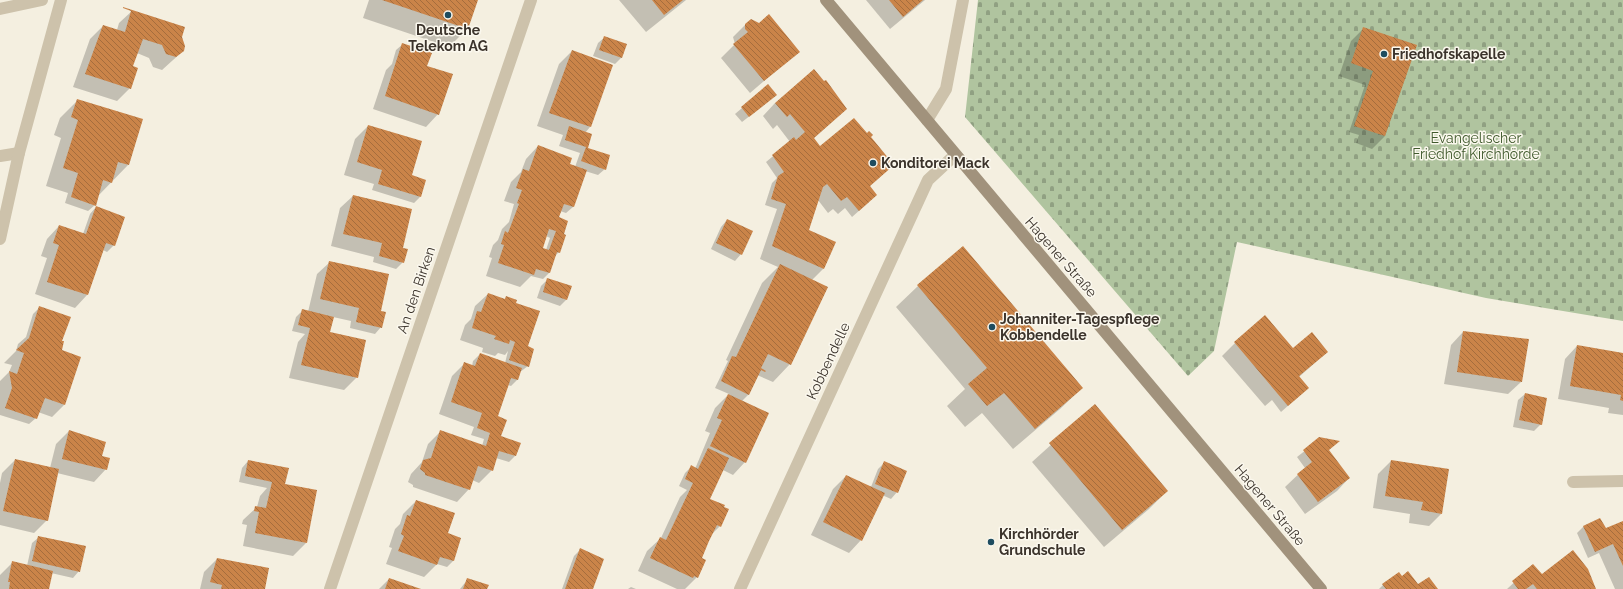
<svg xmlns="http://www.w3.org/2000/svg" width="1623" height="589" font-family="Raleway,sans-serif">
	<style>
		.cemetery { fill: url(#cemetery-stones) }
		.shadow { fill: #0003; fill-rule: evenodd }
		.building { fill: url(#building-back-hatch); fill-rule: evenodd }
		.lines { fill: none; stroke-linecap: round; stroke-linejoin: round }
		.lane { stroke: #cdc2ab; stroke-width: 12 }
		.street { stroke: #cdc2ab; stroke-width: 12 }
		.secondary { stroke: #a1927c; stroke-width: 12 }
		.poi-dot { fill: #1e4c5f; stroke: #fbf8ee; stroke-width: 1.5 }
		.labels { text-anchor: middle; dominant-baseline: central; stroke-width: 3; stroke-linejoin: round; paint-order: stroke }
		.poi-label { font-size: 14px; font-weight: bold; fill: #3b332b; stroke: #fbf8ee; text-anchor: start }
		.park-label { font-size: 14px; fill: #405a2d; stroke: #fbf8ee }
		.street-label { font-size: 14px; fill: #3b332b; stroke: #fbf8ee }
	</style>
	<defs>
		<pattern id="cemetery-stones" width="16" height="16" patternUnits="userSpaceOnUse"><rect width="16" height="16" fill="#b0c49f"/><path d="M2 7V4a2 2 0 0 1 4 0v3zM10 15v-3a2 2 0 0 1 4 0v3z" fill="#90a082"/></pattern>
		<pattern id="building-back-hatch" width="6" height="6" patternUnits="userSpaceOnUse"><rect width="6" height="6" fill="#ca8449"/><path d="M-1 5l2 2M0 0l6 6M5-1l2 2" fill="none" stroke="#a56d3d"/></pattern>
	</defs>
	<rect width="100%" height="100%" fill="#f4efe0"/>
	<path class="cemetery" d="M978 0H1623V321L1486 298 1237 242 1214 351 1188 376 965 117Z"/>
	<g class="shadow">
		<path d="M369 0H476L467 29 449 47 363 18Z"/>
		<path d="M619 0H686L646 32Z"/>
		<path d="M866 0H925L890 29Z"/>
		<path d="M132 11 181 37 183 51 162 70 153 67 149 58 137 53 132 67 130 88 117 101 73 87 90 39 103 26 117 30 119 23Z"/>
		<path d="M746 24 798 52 750 93 721 58 735 44 733 37Z"/>
		<path d="M1364 28 1416 46 1385 136 1372 149 1356 143 1359 135 1349 132 1365 85 1339 76 1351 41Z"/>
		<path d="M605 37 626 45 621 58 615 64 593 56 598 43Z"/>
		<path d="M403 44 426 66 438 114 426 127 373 109 386 70 392 64 396 50Z"/>
		<path d="M572 51 612 65 590 127 585 133 587 148 605 169 598 175 585 171 573 207 566 213 560 211 557 218 567 222 559 252 554 257 549 273 543 279 531 276 520 287 486 276 492 258 489 257 493 245 498 240 502 229 509 222 514 204 504 201 511 182 521 172 526 159 538 146 575 167 580 153 559 146 563 135 537 126 559 64ZM546 236 550 238 546 250 540 252Z"/>
		<path d="M78 100 128 165 98 196 95 205 88 211 65 203 68 193 46 186 61 138 54 135 60 118Z"/>
		<path d="M769 101 742 122 735 114 742 108Z"/>
		<path d="M775 103 846 109 813 139 820 147 870 137 893 165 869 187V202L852 217 845 208 838 214 833 209 828 213 818 200 808 230 824 268 812 280 790 364 773 382 757 375 749 394 741 402 745 462 733 475 723 470 708 499 723 508 720 526 710 536 700 559 697 577 685 589H677L638 571 647 551 661 538 680 497 687 490 679 486 685 473 691 467 695 469 710 433 705 431 715 408 729 394 715 388 728 361 726 360 762 283 778 267 760 259 777 209 765 205 772 183 777 178 766 162 790 142 777 125 773 129 763 116Z"/>
		<path d="M368 126 411 176 425 180 420 197 414 203 372 190 374 184 344 175 355 139Z"/>
		<path d="M353 196 401 249 403 262 396 269 373 262 374 257 331 246 340 208Z"/>
		<path d="M96 207 114 245 107 252 103 250 87 295 75 308 35 294 47 258 41 256 47 239 59 226 83 234 90 214Z"/>
		<path d="M727 220 741 254 735 261 711 249 721 227Z"/>
		<path d="M963 248 1082 388 1060 409 1013 449 982 413 965 427 947 406 965 389 896 307 918 286Z"/>
		<path d="M330 262 380 315 381 327 375 334 350 328 351 321 333 317 329 333 357 377 344 390 289 378 298 342 305 334 292 331 296 317 302 311 308 312 317 274Z"/>
		<path d="M548 279 570 287 566 300 560 306 537 298 541 286Z"/>
		<path d="M488 294 504 300 506 297 515 304 526 347 528 366 520 372 517 380 511 386 508 385 496 418 500 437 515 456 509 462 496 458 492 470 479 483 472 480 469 489 457 502 413 487V485L408 482 411 474 422 462 428 444 441 431 482 446 484 439 471 435 474 427 439 414 452 376 465 363 472 366 473 361 480 354 505 363 508 351 505 355 498 353 495 356 482 352 483 348 460 340 465 325 471 319 475 306Z"/>
		<path d="M40 307 61 341 64 405 52 417 38 412 36 418 29 424 0 415V381L9 372 12 365 4 363 16 351 18 344 26 337 33 314Z"/>
		<path d="M1463 332 1521 382 1508 394 1444 384 1451 345Z"/>
		<path d="M1235 343 1293 349 1327 352 1299 377 1308 388 1281 412 1272 400 1265 406 1222 356Z"/>
		<path d="M1577 346 1623 354V415L1608 413 1609 408 1558 399 1565 359Z"/>
		<path d="M1525 394 1541 424 1534 431 1513 427 1518 400Z"/>
		<path d="M1095 405 1167 491 1149 509 1104 547 1032 462Z"/>
		<path d="M69 431 101 457 106 469 94 482 57 473 47 520 34 533 0 525V483L2 473 15 460 50 468 56 444Z"/>
		<path d="M1320 439 1349 478 1337 491 1305 514 1285 487 1305 468 1297 457Z"/>
		<path d="M248 461 283 485 316 491 306 543 293 556 243 546 247 525 242 524 243 520 257 507 260 496 267 488 239 482 242 468Z"/>
		<path d="M1391 461 1442 513 1429 526 1409 523 1410 514 1373 508 1378 474Z"/>
		<path d="M884 463 897 492 891 499 882 495 861 540 849 553 811 535 833 489 846 476 871 487 878 469Z"/>
		<path d="M416 501 446 538H460L453 561 447 567 437 564 424 577 386 564 392 548 389 547 395 529 400 524 403 514Z"/>
		<path d="M1623 522V589H1615L1599 553 1588 558 1577 533 1584 526 1605 530Z"/>
		<path d="M39 537 79 571 73 578 51 573 48 589H0V575L13 562 27 566 32 543Z"/>
		<path d="M580 550 592 589H562L574 556Z"/>
		<path d="M217 559 264 589H200L204 572Z"/>
		<path d="M1533 565 1537 579 1594 589H1507Z"/>
		<path d="M1401 577 1413 589H1379L1383 585Z"/>
		<path d="M389 579 419 589H379Z"/>
		<path d="M468 579 486 589H460Z"/>
		<path d="M631 587 636 589H628Z"/>
	</g>
	<g class="building">
		<path d="M382 0H478L468 29Z"/>
		<path d="M652 0H683L664 15Z"/>
		<path d="M889 0H923L903 17Z"/>
		<path d="M123 7 185 27 182 37 185 46 184 51 176 57 166 54 162 45 143 39 133 66 138 68 131 89 85 74 103 25 125 32 131 11 123 8Z"/>
		<path d="M769 14 800 52 764 81 733 44 748 32 745 29V24L751 19 759 23Z"/>
		<path d="M1363 27 1417 45 1385 136 1354 126 1373 71 1351 63Z"/>
		<path d="M604 36 627 44 622 58 599 50Z"/>
		<path d="M402 43 432 53 427 66 453 74 439 115 385 96Z"/>
		<path d="M572 50 613 65 591 127 549 113Z"/>
		<path d="M814 69 824 81 826 80 847 109 814 138 820 146 854 118 867 133 869 131 873 135 871 137 894 165 870 186 877 195 859 211 847 197 841 201 827 184 823 187 809 230 836 242 824 269 772 246 786 204 771 199 778 176 784 172 772 155 794 137 796 140 805 132 790 114 787 117 775 103Z"/>
		<path d="M768 84 777 95 749 117 741 107Z"/>
		<path d="M77 99 143 119 129 165 118 162 112 183 103 180 96 206 71 197 78 173 63 168 78 120 71 117Z"/>
		<path d="M368 125 422 141 412 175 426 180 421 197 378 184 382 170 357 162Z"/>
		<path d="M569 126 592 134 588 148 610 155 606 170 581 161 586 147 565 140Z"/>
		<path d="M538 145 572 158 570 164 587 170 574 207 564 204 559 217 568 221 564 234 566 235 560 253 557 252 550 273 536 269 534 275 498 263 504 245 501 244 505 231 508 233 519 204 517 203 522 190 516 188 523 169 529 171ZM549 229 556 231 549 250 543 248Z"/>
		<path d="M353 195 412 209 403 248 408 249 404 263 379 256 382 243 343 234Z"/>
		<path d="M96 206 125 217 115 246 106 243 88 295 47 282 59 245 53 243 59 225 86 234Z"/>
		<path d="M727 219 753 231 742 255 716 243Z"/>
		<path d="M963 246 1083 388 1035 429 1004 393 987 406 968 384 987 368 917 285Z"/>
		<path d="M329 261 389 274 381 311 386 312 382 328 356 322 359 308 320 299Z"/>
		<path d="M780 264 828 287 791 365 768 354 761 368 766 371 765 372 761 370 749 395 721 381 732 356 736 357Z"/>
		<path d="M547 278 572 286 567 300 543 292Z"/>
		<path d="M488 293 505 299 506 296 517 300 516 303 540 311 528 346 534 349 529 367 509 360 515 342 510 340 509 344 494 339 496 336 472 328 477 311 481 312Z"/>
		<path d="M39 306 71 317 62 341H64L62 350 81 357 65 405 45 398 37 419 5 408 12 388 9 371 17 374 24 353 16 350 29 338Z"/>
		<path d="M302 309 334 317 330 332 366 340 358 378 301 365 310 328 298 325Z"/>
		<path d="M1265 315 1293 348 1312 332 1328 352 1299 376 1309 388 1288 406 1234 342Z"/>
		<path d="M1463 331 1529 339 1522 382 1457 372Z"/>
		<path d="M1577 345 1623 353V401L1620 400 1621 395 1570 386Z"/>
		<path d="M480 353 522 368 518 380 511 378 498 416 507 420 501 436 521 443 516 456 499 451 493 471 478 466 470 490 425 475V473L420 469 423 460 431 458 440 430 486 446 490 433 477 428 482 413 451 402 464 362 475 366Z"/>
		<path d="M1525 393 1547 398 1542 425 1519 420Z"/>
		<path d="M728 394 769 413 746 463 710 446 722 420 717 418Z"/>
		<path d="M1095 404 1168 491 1122 530 1049 443Z"/>
		<path d="M69 430 106 442 102 456 110 458 107 470 62 459Z"/>
		<path d="M1319 437 1340 441 1329 450 1350 478 1318 502 1297 474 1312 462 1303 450Z"/>
		<path d="M708 448 729 458 710 499 725 505 724 507 729 509 721 527 717 525 709 541 702 558 706 560 698 578 694 576 693 578 650 558 660 537 666 540 693 483 685 479 691 465 698 469Z"/>
		<path d="M15 459 59 469 48 521 3 511Z"/>
		<path d="M248 460 289 468 285 484 317 490 307 543 255 533 259 512 254 511 255 506 266 508 272 482 245 476Z"/>
		<path d="M1391 460 1449 469 1442 514 1421 510 1423 502 1385 496Z"/>
		<path d="M884 461 907 471 898 493 875 484Z"/>
		<path d="M846 475 885 493 862 541 823 522Z"/>
		<path d="M416 500 455 513 448 533 461 538 454 561 440 557 437 565 398 551 404 536 401 534 407 515 410 516Z"/>
		<path d="M1600 518 1606 528 1623 521V566L1613 544 1595 552 1583 526Z"/>
		<path d="M38 536 86 546 80 572 32 561Z"/>
		<path d="M580 548 604 559 593 589H565Z"/>
		<path d="M1573 550 1588 569 1596 589H1537L1533 584 1526 589H1518L1512 581 1533 564 1542 574Z"/>
		<path d="M217 558 269 568 265 589H221L222 585 210 582Z"/>
		<path d="M12 561 53 571 49 589H9L10 582H8Z"/>
		<path d="M1408 571 1418 584 1429 577 1438 589H1386L1382 584 1399 572 1402 576Z"/>
		<path d="M389 578 421 589H385Z"/>
		<path d="M467 578 489 585 487 589H463Z"/>
	</g>
	<g class="lines">
		<g class="lane">
			<path d="M0 9 42 0"/>
			<path d="M0 156 19 153"/>
		</g>
		<g class="street">
			<path d="M927 120 946 89 963 0"/>
			<path d="M0 239 19 153 61 0"/>
			<path d="M1573 482 1623 481"/>
			<path d="M330 589 531 0"/>
			<path d="M740 589 928 180 955 155"/>
		</g>
		<path class="secondary" d="M826 0 1321 589"/>
	</g>
	<g class="poi-dot">
		<circle cx="448" cy="15" r="4"/>
		<circle cx="1384" cy="54" r="4"/>
		<circle cx="873" cy="163" r="4"/>
		<circle cx="992" cy="327" r="4"/>
		<circle cx="991" cy="542" r="4"/>
	</g>
	<g class="labels">
		<g class="poi-label">
			<text x="448" y="30" text-anchor="middle">Deutsche<tspan x="448" dy="16">Telekom AG</tspan></text>
			<text x="1392" y="54">Friedhofskapelle</text>
			<text x="881" y="163">Konditorei Mack</text>
			<text x="1000" y="319">Johanniter-Tagespflege<tspan x="1000" dy="16">Kobbendelle</tspan></text>
			<text x="999" y="534">Kirchhörder<tspan x="999" dy="16">Grundschule</tspan></text>
		</g>
		<g class="park-label">
			<text x="1476" y="138">Evangelischer<tspan x="1476" dy="16">Friedhof Kirchhörde</tspan></text>
		</g>
		<g class="street-label">
			<text transform="translate(1061 257) rotate(49)">Hagener Straße</text>
			<text transform="translate(416 290) rotate(-71)">An den Birken</text>
			<text transform="translate(828 361) rotate(-65)">Kobbendelle</text>
			<text transform="translate(1270 505) rotate(50)">Hagener Straße</text>
		</g>
	</g>
</svg>
